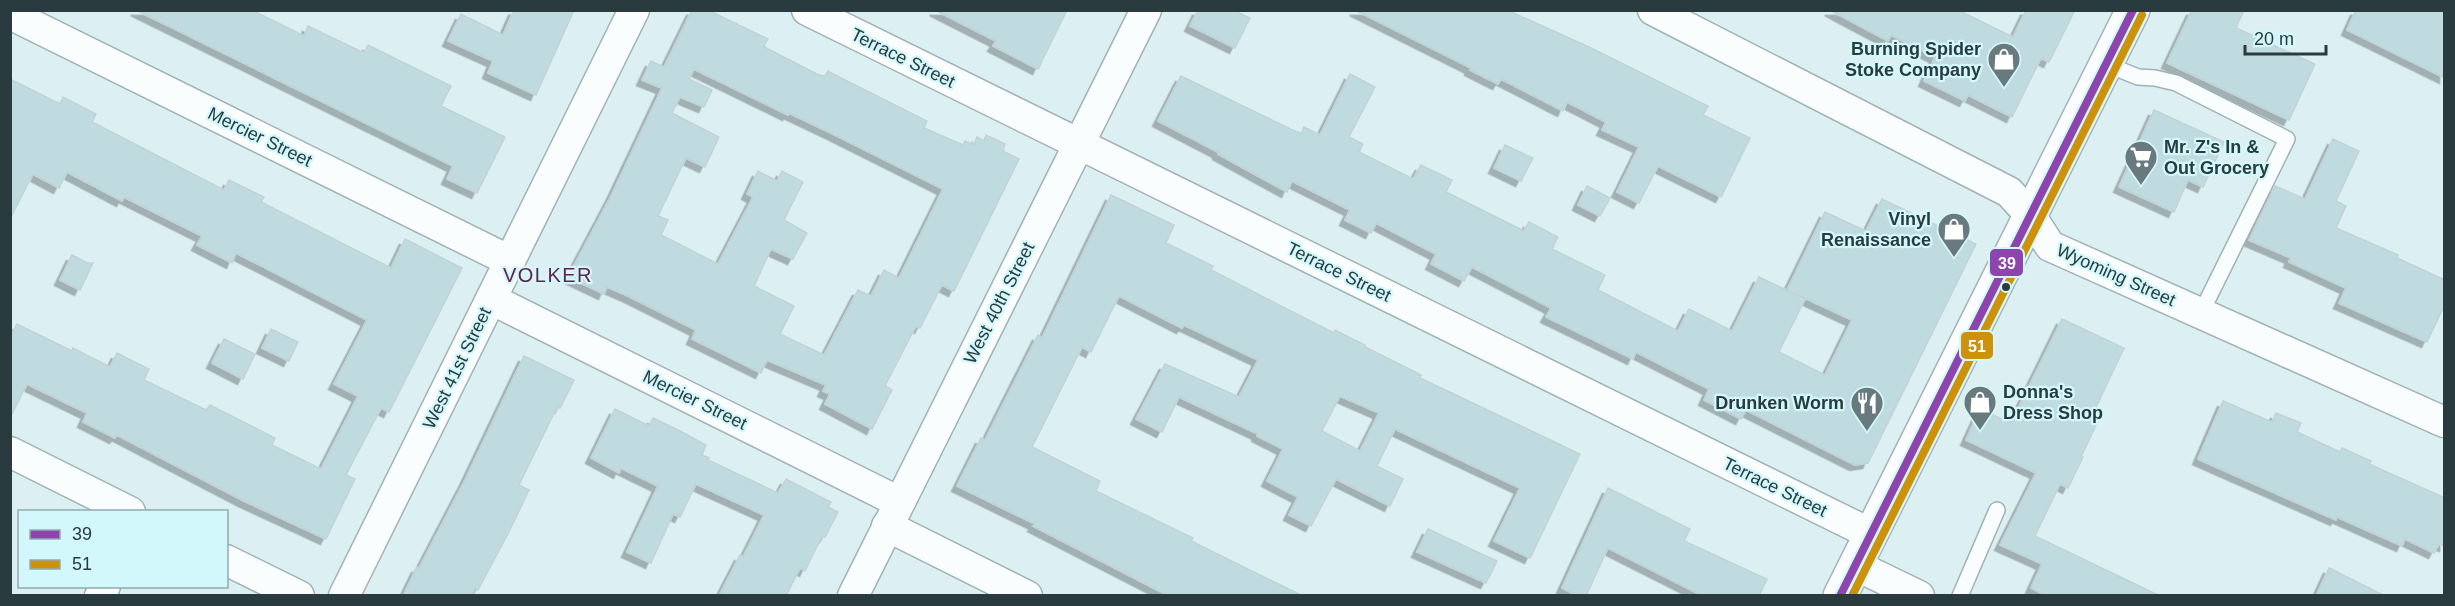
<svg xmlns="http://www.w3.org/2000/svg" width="2455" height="606" font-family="Helvetica,sans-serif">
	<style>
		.building { fill: #c0dbdf; stroke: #c2d3d6; stroke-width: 1.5; fill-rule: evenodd; filter: url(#shadow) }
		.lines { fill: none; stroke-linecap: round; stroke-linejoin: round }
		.lane-casing { stroke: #a1b2b5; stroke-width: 18 }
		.street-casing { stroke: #a1b2b5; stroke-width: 33 }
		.secondary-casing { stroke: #a1b2b5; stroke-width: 36 }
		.lane { stroke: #fafdfd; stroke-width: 15 }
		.street { stroke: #fafdfd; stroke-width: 30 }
		.secondary { stroke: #fafdfd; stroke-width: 33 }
		.bus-1-casing { stroke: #d3f8fc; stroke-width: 12 }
		.bus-2-casing { stroke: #d3f8fc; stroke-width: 12 }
		.bus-1 { stroke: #8e44ad; stroke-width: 8 }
		.bus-2 { stroke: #ce910c; stroke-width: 8 }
		.bus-dot { fill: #293b3e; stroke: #d3f8fc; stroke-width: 2 }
		.labels { text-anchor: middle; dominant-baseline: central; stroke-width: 4.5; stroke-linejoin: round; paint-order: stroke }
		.poi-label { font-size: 18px; font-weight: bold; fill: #293b3e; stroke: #d3f8fc; text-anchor: end }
		.street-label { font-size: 18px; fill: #293b3e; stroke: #d3f8fc }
		.neighbourhood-label { font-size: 20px; letter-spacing: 1.5px; fill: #61254d; stroke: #d3f8fc }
		.line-badge { stroke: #d3f8fc; stroke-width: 2 }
		.badge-label { font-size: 16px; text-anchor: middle; font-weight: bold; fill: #fff }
	</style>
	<defs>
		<filter id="shadow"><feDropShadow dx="-5.5" dy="5.5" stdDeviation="0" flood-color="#0004"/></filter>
	</defs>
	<rect width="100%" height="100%" fill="#dcf0f3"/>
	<g class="building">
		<path d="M136 10H252L304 36 308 26 364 53 368 45 451 86 441 106 505 137 477 193 447 179 453 166Z"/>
		<path d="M514 10H574L536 95 488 73 493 61 448 41 461 14 503 35Z"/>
		<path d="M692 10H708L768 39 764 46 768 49 819 75 825 76 828 71 849 82 927 121 924 128 963 145 965 141 974 145 977 137 984 141 986 135 1005 144 1003 151 1019 159 954 291 942 285 920 328 916 326 885 386 892 390 872 429 825 404 830 394 823 391 826 385 767 360 761 373 692 339 696 330 628 296 607 287 604 294 568 277 612 194 662 88 642 80 651 61 664 67ZM694 69 788 115 789 113 831 133 943 189 899 278 884 270 871 296 858 290 824 355 780 334 794 306 754 286 771 249 793 259 807 233 784 220 803 182 782 171 777 181 758 171 747 194 753 197 718 264 661 235 668 220 658 216 686 158 705 167 719 137 672 113 680 97 704 107 712 90 689 79Z"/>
		<path d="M935 10H1067L1038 69 993 46 996 41Z"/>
		<path d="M1198 10H1233L1250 18 1235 48 1190 26Z"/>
		<path d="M1355 10H1507L1589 47 1708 106 1703 115 1750 138 1721 197 1658 166 1639 203 1617 192 1639 147 1602 130 1606 122 1567 102 1563 111 1501 79 1498 84 1470 70 1471 68Z"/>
		<path d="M1830 10H1958L2013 37 2026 10H2075L2049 62 2041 58 2012 117 1968 95 1965 101 1924 81 1935 57 1891 35 1888 41Z"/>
		<path d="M2192 10H2244L2236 28 2315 64 2289 120 2167 63Z"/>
		<path d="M2356 10H2445V78L2347 30Z"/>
		<path d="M1350 74 1375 87 1349 137 1363 144 1359 152 1413 179 1421 165 1452 180 1446 192 1524 231 1529 222 1558 237 1552 249 1605 275 1598 290 1678 331 1689 309 1732 331 1759 277 1805 299 1779 352 1825 375 1852 320 1787 290 1825 212 1866 231 1882 199 1976 244 1868 463 1855 465 1746 410 1741 419 1704 400 1709 389 1636 352 1633 359 1546 317 1551 308 1472 267 1464 281 1431 264 1436 254 1376 223 1371 233 1345 220 1350 210 1292 181 1287 192 1218 154V152L1158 121 1181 76 1301 134 1304 127 1320 135Z"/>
		<path d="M10 79 60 104 63 97 96 114 92 122 224 190 229 180 264 197 261 202 391 268 405 239 462 268 389 412 381 408 346 475 355 479 326 539 244 501 117 435 115 438 83 422 87 413 27 384 10 418V338L17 324 72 351 73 348 110 367 117 353 149 369 144 380 206 410 210 405 275 438 272 445 321 469 358 396 334 384 367 320 236 253 232 263 197 245 202 236 124 197 122 201 67 172 59 188 33 174 10 219Z"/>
		<path d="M2154 110 2224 142 2203 187 2188 180 2174 212 2119 187Z"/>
		<path d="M2333 139 2359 151 2336 201 2346 206 2336 228 2398 255 2397 258 2445 280V304L2427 342 2339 303 2346 288 2289 262 2291 258 2249 240 2275 186 2305 199Z"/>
		<path d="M1505 145 1533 158 1521 181 1494 168Z"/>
		<path d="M1587 186 1610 198 1600 216 1578 205Z"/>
		<path d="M1111 195 1174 225 1166 243 1213 266 1211 270 1334 333 1335 330 1365 345V347L1421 375 1420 378 1580 454 1530 558 1494 541 1520 488 1395 429 1377 466 1403 479 1390 506 1336 479 1311 526 1289 515 1298 497 1267 481 1283 449 1257 436 1258 434 1179 397 1162 432 1136 419 1165 364 1239 397 1258 360 1184 325 1182 328 1119 296 1091 352 1082 347 1032 447 1100 481 1096 491 1193 538 1191 541 1303 596H1169L1033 526 1035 524 957 486 981 438 985 440 1038 335 1042 338ZM1340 396 1379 413 1360 451 1322 431Z"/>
		<path d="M72 255 87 263H93L80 290 60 280Z"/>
		<path d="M2062 319 2124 348 2091 418 2098 421 2081 457H2083L2068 488 2060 484 2035 536 2160 596H2047L2031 588 2042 564 2000 545 2036 473 1966 440 1980 409 2011 423Z"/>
		<path d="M271 329 298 342 289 361 262 348Z"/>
		<path d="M224 339 255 354 243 379 212 363Z"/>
		<path d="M524 356 574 380 560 408 557 407 519 485 529 490 509 532 478 590 475 588 471 596H403L417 567 419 568 465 480Z"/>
		<path d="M2223 401 2272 422 2276 413 2301 423 2297 432 2340 452 2342 448 2371 461 2369 464 2445 498V546L2439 544 2434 553 2405 539 2402 546 2337 517 2336 520 2198 459Z"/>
		<path d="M615 409 649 426 653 418 680 431 706 445 702 455 709 458 708 460 778 493 786 479 831 502 828 507 838 512 825 537 822 536 805 571 800 568 786 596H719L740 555 743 557 764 515 696 484 680 517 673 514 651 563 627 552 658 486 621 468 619 473 591 458Z"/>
		<path d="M1608 488 1690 529 1684 541 1767 579 1759 596H1703L1608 548 1586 596H1578L1562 588Z"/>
		<path d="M1428 529 1497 561 1486 583 1417 552Z"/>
		<path d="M2329 568 2385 596H2316Z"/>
	</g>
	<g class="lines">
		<defs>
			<g id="lane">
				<path d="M2106 64 2138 77 2155 78 2176 83 2287 139 2201 313"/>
				<path d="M1960 596 1997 510"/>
			</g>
			<g id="street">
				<path d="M807 10 1871 534"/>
				<path d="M1653 10 2009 192 2030 215 2050 246 2444 422"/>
				<path d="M10 14 510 261"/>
				<path d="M491 299 899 502"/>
				<path d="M10 452 130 512"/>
				<path d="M887 526 1027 596"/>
				<path d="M226 560 299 596"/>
				<path d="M1855 565 1919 596"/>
				<path d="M100 596 105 586"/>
				<path d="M344 596 634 10"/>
				<path d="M853 596 1146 10"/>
			</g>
			<path id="secondary" d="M1840 596 2133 10"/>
		</defs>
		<use href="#lane" class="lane-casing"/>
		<use href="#street" class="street-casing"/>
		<use href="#secondary" class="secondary-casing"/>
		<use href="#lane" class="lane"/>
		<use href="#street" class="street"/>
		<use href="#secondary" class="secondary"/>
		<defs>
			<path id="bus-1" d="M1840 596 2133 10"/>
			<path id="bus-2" d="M1852 596 2142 15"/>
		</defs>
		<use href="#bus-1" class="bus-1-casing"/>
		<use href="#bus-2" class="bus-2-casing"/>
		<use href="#bus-1" class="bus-1"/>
		<use href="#bus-2" class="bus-2"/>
	</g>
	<defs>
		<symbol id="shop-pin" viewBox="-11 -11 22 30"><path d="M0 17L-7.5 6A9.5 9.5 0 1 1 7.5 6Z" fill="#687a7d" stroke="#d3f8fc"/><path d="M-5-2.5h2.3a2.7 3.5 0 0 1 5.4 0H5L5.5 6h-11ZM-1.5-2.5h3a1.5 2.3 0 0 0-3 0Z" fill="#fff"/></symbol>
		<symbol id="supermarket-pin" viewBox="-11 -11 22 30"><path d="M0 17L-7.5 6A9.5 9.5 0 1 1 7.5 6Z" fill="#687a7d" stroke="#d3f8fc"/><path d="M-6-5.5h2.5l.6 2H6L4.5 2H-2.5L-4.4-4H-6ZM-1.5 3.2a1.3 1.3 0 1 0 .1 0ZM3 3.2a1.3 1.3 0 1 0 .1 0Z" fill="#fff"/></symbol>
		<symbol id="restaurant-pin" viewBox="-11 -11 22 30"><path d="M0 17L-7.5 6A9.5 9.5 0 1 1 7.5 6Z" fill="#687a7d" stroke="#d3f8fc"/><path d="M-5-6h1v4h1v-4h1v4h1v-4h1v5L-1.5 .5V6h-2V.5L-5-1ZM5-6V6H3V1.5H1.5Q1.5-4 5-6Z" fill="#fff"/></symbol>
	</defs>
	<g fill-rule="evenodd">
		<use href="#shop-pin" x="1985" y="40" width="38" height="52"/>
		<use href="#supermarket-pin" x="2122" y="138" width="38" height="52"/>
		<use href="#shop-pin" x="1935" y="210" width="38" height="52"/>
		<use href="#shop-pin" x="1961" y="383" width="38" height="52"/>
		<use href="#restaurant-pin" x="1848" y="384" width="38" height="52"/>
	</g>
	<circle class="bus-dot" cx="2006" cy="287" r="5"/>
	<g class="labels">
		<g class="poi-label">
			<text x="1981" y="49">Burning Spider<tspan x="1981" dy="21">Stoke Company</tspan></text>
			<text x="2164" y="147" text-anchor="start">Mr. Z's In &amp;<tspan x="2164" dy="21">Out Grocery</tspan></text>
			<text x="1931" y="219">Vinyl<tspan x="1931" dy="21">Renaissance</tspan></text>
			<text x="2003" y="392" text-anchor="start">Donna's<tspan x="2003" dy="21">Dress Shop</tspan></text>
			<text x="1844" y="403">Drunken Worm</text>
		</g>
		<g class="street-label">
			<text transform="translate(903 58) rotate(26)">Terrace Street</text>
			<text transform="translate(260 137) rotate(26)">Mercier Street</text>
			<text transform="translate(1339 272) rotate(26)">Terrace Street</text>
			<text transform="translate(2116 275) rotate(24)">Wyoming Street</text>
			<text transform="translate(999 303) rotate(-63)">West 40th Street</text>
			<text transform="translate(457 368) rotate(-64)">West 41st Street</text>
			<text transform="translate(695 400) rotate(26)">Mercier Street</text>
			<text transform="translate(1775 487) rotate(26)">Terrace Street</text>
		</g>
		<g class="neighbourhood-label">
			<text x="548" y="275">VOLKER</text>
		</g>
	</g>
	<g class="line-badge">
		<rect x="1989" y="248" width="35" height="29" rx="6" fill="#8e44ad"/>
		<rect x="1960" y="331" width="34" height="29" rx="6" fill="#ce910c"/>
	</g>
	<g class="badge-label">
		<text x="2007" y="269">39</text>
		<text x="1977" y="352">51</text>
	</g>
	<rect width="2455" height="606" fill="none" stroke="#293b3e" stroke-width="24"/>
	<rect x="18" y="510" width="210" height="78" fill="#d3f8fc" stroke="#8facb0" stroke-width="1.5"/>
	<rect x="30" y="530" width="30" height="9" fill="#8e44ad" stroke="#8facb0" stroke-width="1.5"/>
	<text x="72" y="540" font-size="18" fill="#293b3e">39</text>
	<rect x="30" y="560" width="30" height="9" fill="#ce910c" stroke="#8facb0" stroke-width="1.5"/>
	<text x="72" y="570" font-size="18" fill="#293b3e">51</text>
	<path d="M2245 45v9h81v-9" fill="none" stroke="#293b3e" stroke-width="3"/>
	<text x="2254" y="45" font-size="18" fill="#293b3e" stroke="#d3f8fc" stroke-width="4.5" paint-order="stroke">20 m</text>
</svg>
